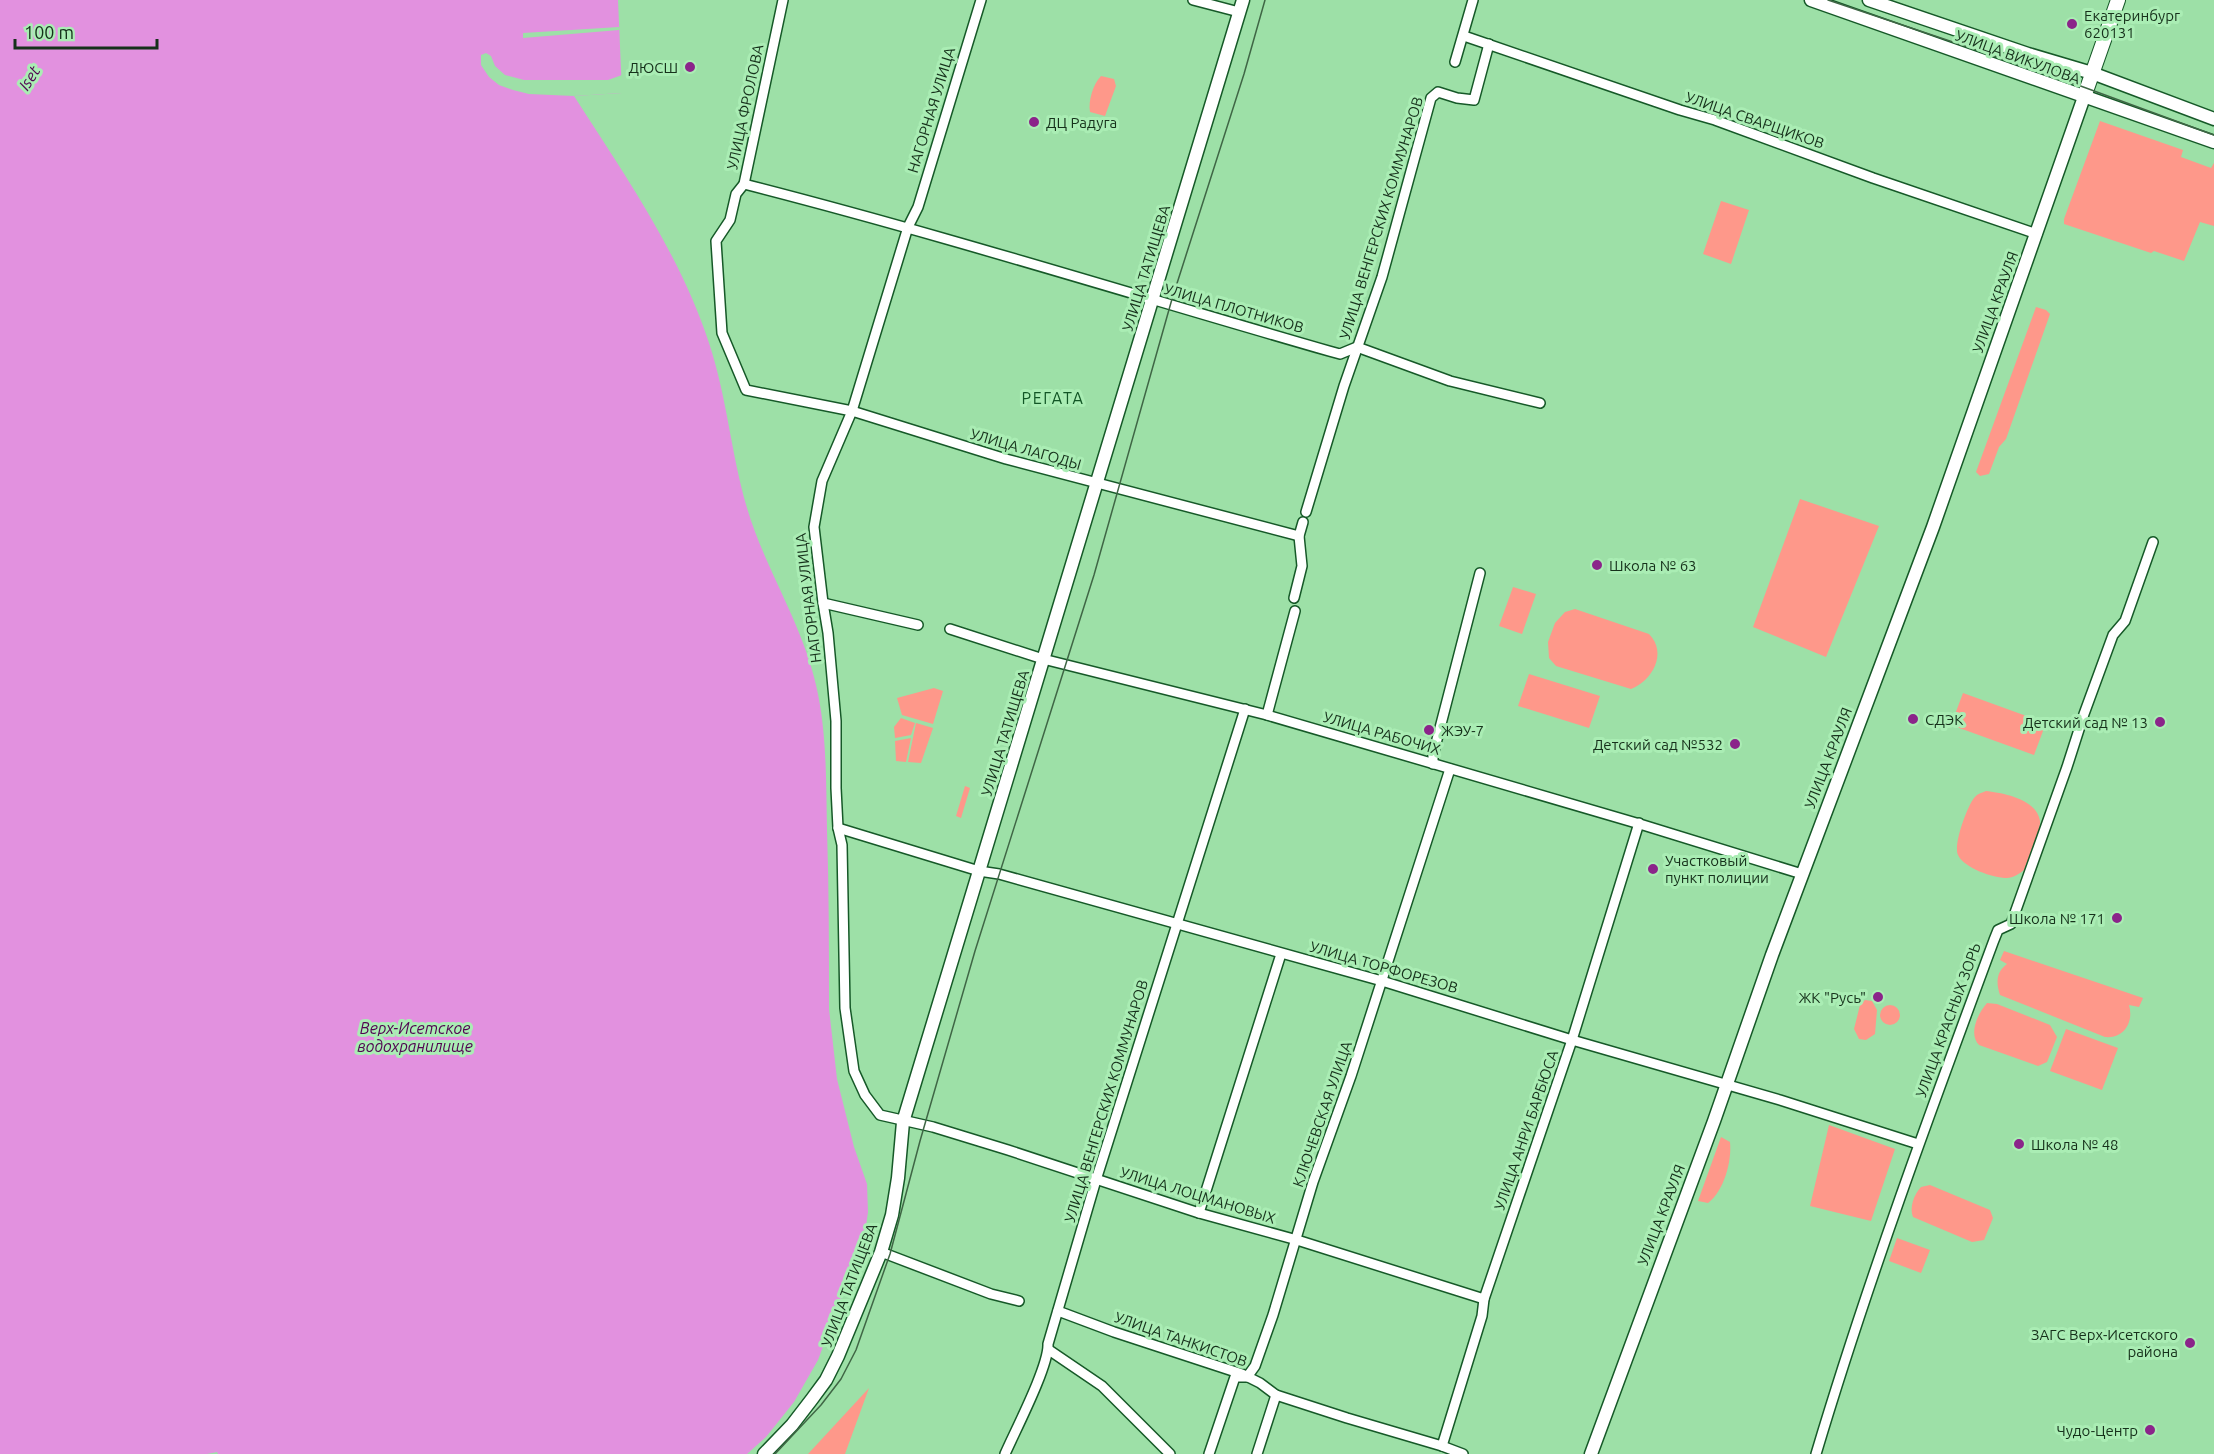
<svg xmlns="http://www.w3.org/2000/svg" width="2214" height="1454" font-family="Ubuntu,sans-serif">
	<style>
		.green { fill: #fe988a }
		.water { fill: #e291df }
		.pier { fill: #9de0a7 }
		.lines { fill: none; stroke-linecap: round; stroke-linejoin: round }
		.minor-casing { stroke: #165928; stroke-width: 12 }
		.tertiary-casing { stroke: #165928; stroke-width: 15 }
		.secondary-casing { stroke: #165928; stroke-width: 16 }
		.minor { stroke: #fff; stroke-width: 9 }
		.tertiary { stroke: #fff; stroke-width: 12 }
		.secondary { stroke: #fff; stroke-width: 14 }
		.tram { stroke: #3f6645; stroke-width: 1.5 }
		.poi-dot { fill: #8b248a; stroke: #aaedb4; stroke-width: 2 }
		.labels { text-anchor: middle; dominant-baseline: central; stroke-width: 6; stroke-linejoin: round; paint-order: stroke }
		.poi-label { font-size: 15px; fill: #16311b; stroke: #aaedb4; text-anchor: start }
		.street-label { font-size: 15px; fill: #16311b; stroke: #aaedb4 }
		.water-label { font-size: 16px; font-style: italic; fill: #510451; stroke: #aaedb4 }
		.neighbourhood-label { font-size: 16px; letter-spacing: 1.5px; fill: #115625; stroke: #aaedb4 }
	</style>
	<rect width="100%" height="100%" fill="#9de0a7"/>
	<g class="green">
		<path d="M1101 76 1114 79 1116 86 1105 116 1090 112C1088 101 1093 84 1101 76Z"/>
		<path d="M2100 121 2183 150 2181 157 2211 168 2214 163V226L2200 222 2184 261 2154 251 2151 253 2064 224V219Z"/>
		<path d="M1721 201 1749 210 1731 264 1703 254Z"/>
		<path d="M2036 307 2046 310 2050 314 2006 439 1999 447 1989 474 1980 476 1976 472Z"/>
		<path d="M1800 499 1879 526 1826 657 1753 627Z"/>
		<path d="M1513 587 1536 594 1522 634 1499 626Z"/>
		<path d="M1575 609 1649 634C1668 653 1652 681 1631 689L1556 666 1549 658 1548 642 1555 623 1565 612Z"/>
		<path d="M1529 674 1600 696 1589 728 1518 706Z"/>
		<path d="M934 688 943 691 933 724 902 715 897 698Z"/>
		<path d="M1963 693 2046 723 2034 755 1951 725Z"/>
		<path d="M901 718 915 723 911 735 895 738 894 727Z"/>
		<path d="M916 723 933 728 921 763 908 762Z"/>
		<path d="M911 738 906 762 896 761 895 741Z"/>
		<path d="M965 786 970 788 961 818 956 816Z"/>
		<path d="M1986 791C2003 793 2037 799 2040 821 2041 831 2028 859 2024 870 2019 874 2013 878 2007 878 1993 878 1964 868 1958 855 1953 845 1967 807 1974 798 1977 794 1981 793 1986 791Z"/>
		<path d="M2004 951 2143 998 2139 1007 2129 1005C2134 1022 2124 1039 2105 1037L2000 995C1996 983 1996 972 2007 964L2000 960Z"/>
		<path d="M1865 1000 1872 1001 1877 1010 1875 1034 1866 1040 1859 1039 1854 1029 1860 1005Z"/>
		<path d="M1987 1003 1997 1004 2050 1025 2057 1037 2047 1062 2038 1066 1979 1045C1968 1034 1978 1013 1987 1003Z"/>
		<circle cx="1890" cy="1015" r="10"/>
		<path d="M2066 1029 2118 1048 2102 1090 2050 1071Z"/>
		<path d="M1829 1125 1895 1149 1871 1221 1810 1206Z"/>
		<path d="M1721 1137 1730 1142C1732 1161 1724 1191 1708 1203L1698 1201Z"/>
		<path d="M1930 1185 1990 1210 1993 1218 1984 1240 1972 1242 1913 1217C1909 1208 1914 1194 1921 1187Z"/>
		<path d="M1897 1238 1930 1250 1921 1273 1889 1261Z"/>
		<path d="M869 1388 845 1454H808Z"/>
	</g>
	<path class="water" d="M0 0H618L622 93 574 96C624 174 680 254 709 343 727 397 731 454 747 508 765 569 802 623 816 685 827 732 826 781 827 830 829 889 829 949 829 1009L837 1079 854 1147 867 1184 868 1212 865 1233 818 1360 794 1402 766 1437 747 1454H218L217 1452 207 1454H0Z"/>
	<g class="pier">
		<path d="M619 27V30L523 38V33Z"/>
		<path d="M486 53 491 56 495 66 505 75 524 80H608L622 75V93L574 96 529 94 513 90 499 85 489 77 481 65V55Z"/>
	</g>
	<g class="lines">
		<defs>
			<g id="minor">
				<path d="M783 0 744 184 736 194 730 220 716 241 722 333 746 390 852 411 1006 459 1299 536"/>
				<path d="M981 0 918 207 908 227 852 411 822 481 814 527 823 603 828 633 836 721V788L838 828 842 845 845 1008 854 1071 865 1095 880 1115 933 1127 1008 1150 1199 1213 1297 1240 1484 1299"/>
				<path d="M1193 0 1239 12"/>
				<path d="M1464 36 1680 110 1715 120 1873 178 2037 234"/>
				<path d="M1455 62 1473 0"/>
				<path d="M744 184C940 234 1134 295 1329 351L1340 354 1357 347 1450 381 1540 403"/>
				<path d="M1306 512 1344 386 1382 277 1431 98 1438 92 1457 98 1474 100 1489 44"/>
				<path d="M1294 598 1302 566 1299 536 1303 522"/>
				<path d="M823 603 918 625"/>
				<path d="M950 629 1043 659 1267 715 1643 825 1802 874"/>
				<path d="M1267 715 1295 611"/>
				<path d="M1433 764V755L1480 573"/>
				<path d="M838 828 979 871 999 874 1382 981 1572 1040 1780 1100 1918 1144"/>
				<path d="M1199 1213 1281 954"/>
				<path d="M881 1252 991 1294 1019 1301"/>
				<path d="M1058 1311 1114 1332 1242 1374 1260 1383 1276 1395 1347 1418 1442 1446 1463 1454"/>
				<path d="M1049 1350 1102 1386 1170 1454"/>
				<path d="M1442 1446 1482 1316 1484 1299 1572 1040 1639 823"/>
				<path d="M1005 1454C1015 1431 1049 1366 1048 1344L1096 1180 1245 709"/>
				<path d="M1209 1454 1235 1377H1247L1255 1366 1273 1315 1313 1182 1351 1076 1450 769"/>
				<path d="M1257 1454 1276 1395"/>
				<path d="M1816 1454C1868 1280 1931 1110 1994 940L1998 930 2011 924 2067 767 2084 714 2113 635 2125 621 2153 542"/>
			</g>
			<g id="tertiary">
				<path d="M1811 0 2214 142"/>
				<path d="M1869 0 2028 54 2092 73 2214 119"/>
				<path d="M764 1454 792 1425 812 1399 826 1380 838 1356 881 1252 892 1215 898 1178 903 1122 1243 0"/>
				<path d="M1591 1454 1714 1121 1772 955 1933 527 2084 97"/>
			</g>
			<path id="secondary" d="M2084 97 2118 0"/>
		</defs>
		<use href="#minor" class="minor-casing"/>
		<use href="#tertiary" class="tertiary-casing"/>
		<use href="#secondary" class="secondary-casing"/>
		<use href="#minor" class="minor"/>
		<use href="#tertiary" class="tertiary"/>
		<use href="#secondary" class="secondary"/>
		<g class="tram">
			<path d="M1828 0 2048 74 2214 135"/>
			<path d="M775 1454 821 1405 841 1379 856 1350 890 1254 920 1141 975 951 1094 575 1172 299 1244 74 1265 0"/>
		</g>
	</g>
	<g class="poi-dot">
		<circle cx="2072" cy="24" r="6"/>
		<circle cx="690" cy="67" r="6"/>
		<circle cx="1034" cy="122" r="6"/>
		<circle cx="1597" cy="565" r="6"/>
		<circle cx="1913" cy="719" r="6"/>
		<circle cx="2160" cy="722" r="6"/>
		<circle cx="1429" cy="730" r="6"/>
		<circle cx="1735" cy="744" r="6"/>
		<circle cx="1653" cy="869" r="6"/>
		<circle cx="2117" cy="918" r="6"/>
		<circle cx="1878" cy="997" r="6"/>
		<circle cx="2019" cy="1144" r="6"/>
		<circle cx="2190" cy="1343" r="6"/>
		<circle cx="2150" cy="1430" r="6"/>
	</g>
	<g class="labels">
		<g class="poi-label">
			<text x="2084" y="15">Екатеринбург<tspan x="2084" dy="17">620131</tspan></text>
			<text x="678" y="67" text-anchor="end">ДЮСШ</text>
			<text x="1046" y="122">ДЦ Радуга</text>
			<text x="1609" y="565">Школа № 63</text>
			<text x="1925" y="719">СДЭК</text>
			<text x="2148" y="722" text-anchor="end">Детский сад № 13</text>
			<text x="1441" y="730">ЖЭУ-7</text>
			<text x="1723" y="744" text-anchor="end">Детский сад №532</text>
			<text x="1665" y="860">Участковый<tspan x="1665" dy="17">пункт полиции</tspan></text>
			<text x="2105" y="918" text-anchor="end">Школа № 171</text>
			<text x="1866" y="997" text-anchor="end">ЖК "Русь"</text>
			<text x="2031" y="1144">Школа № 48</text>
			<text x="2178" y="1334" text-anchor="end">ЗАГС Верх-Исетского<tspan x="2178" dy="17">района</tspan></text>
			<text x="2138" y="1430" text-anchor="end">Чудо-Центр</text>
		</g>
		<g class="street-label">
			<text transform="translate(2018 57) rotate(20)">УЛИЦА ВИКУЛОВА</text>
			<text transform="translate(745 107) rotate(-78)">УЛИЦА ФРОЛОВА</text>
			<text transform="translate(931 110) rotate(-73)">НАГОРНАЯ УЛИЦА</text>
			<text transform="translate(1755 120) rotate(19)">УЛИЦА СВАРЩИКОВ</text>
			<text transform="translate(1381 218) rotate(-73)">УЛИЦА ВЕНГЕРСКИХ КОММУНАРОВ</text>
			<text transform="translate(1146 268) rotate(-73)">УЛИЦА ТАТИЩЕВА</text>
			<text transform="translate(1995 302) rotate(-70)">УЛИЦА КРАУЛЯ</text>
			<text transform="translate(1234 308) rotate(16)">УЛИЦА ПЛОТНИКОВ</text>
			<text transform="translate(1026 449) rotate(16)">УЛИЦА ЛАГОДЫ</text>
			<text transform="translate(808 598) rotate(-97)">НАГОРНАЯ УЛИЦА</text>
			<text transform="translate(1005 733) rotate(-73)">УЛИЦА ТАТИЩЕВА</text>
			<text transform="translate(1382 733) rotate(16)">УЛИЦА РАБОЧИХ</text>
			<text transform="translate(1828 758) rotate(-69)">УЛИЦА КРАУЛЯ</text>
			<text transform="translate(1384 967) rotate(16)">УЛИЦА ТОРФОРЕЗОВ</text>
			<text transform="translate(1948 1020) rotate(-70)">УЛИЦА КРАСНЫХ ЗОРЬ</text>
			<text transform="translate(1106 1101) rotate(-73)">УЛИЦА ВЕНГЕРСКИХ КОММУНАРОВ</text>
			<text transform="translate(1322 1114) rotate(-71)">КЛЮЧЕВСКАЯ УЛИЦА</text>
			<text transform="translate(1526 1130) rotate(-71)">УЛИЦА АНРИ БАРБЮСА</text>
			<text transform="translate(1198 1195) rotate(17)">УЛИЦА ЛОЦМАНОВЫХ</text>
			<text transform="translate(1661 1215) rotate(-69)">УЛИЦА КРАУЛЯ</text>
			<text transform="translate(849 1285) rotate(-69)">УЛИЦА ТАТИЩЕВА</text>
			<text transform="translate(1181 1339) rotate(19)">УЛИЦА ТАНКИСТОВ</text>
		</g>
		<g class="water-label">
			<text transform="translate(29 78) rotate(-58)">Iset</text>
			<text x="415" y="1028">Верх-Исетское<tspan x="415" dy="18">водохранилище</tspan></text>
		</g>
		<g class="neighbourhood-label">
			<text x="1053" y="398">РЕГАТА</text>
		</g>
	</g>
	<path d="M15 39v9h142v-9" fill="none" stroke="#16311b" stroke-width="3"/>
	<text x="24" y="39" font-size="18" fill="#16311b" stroke="#aaedb4" stroke-width="4.5" paint-order="stroke">100 m</text>
</svg>
